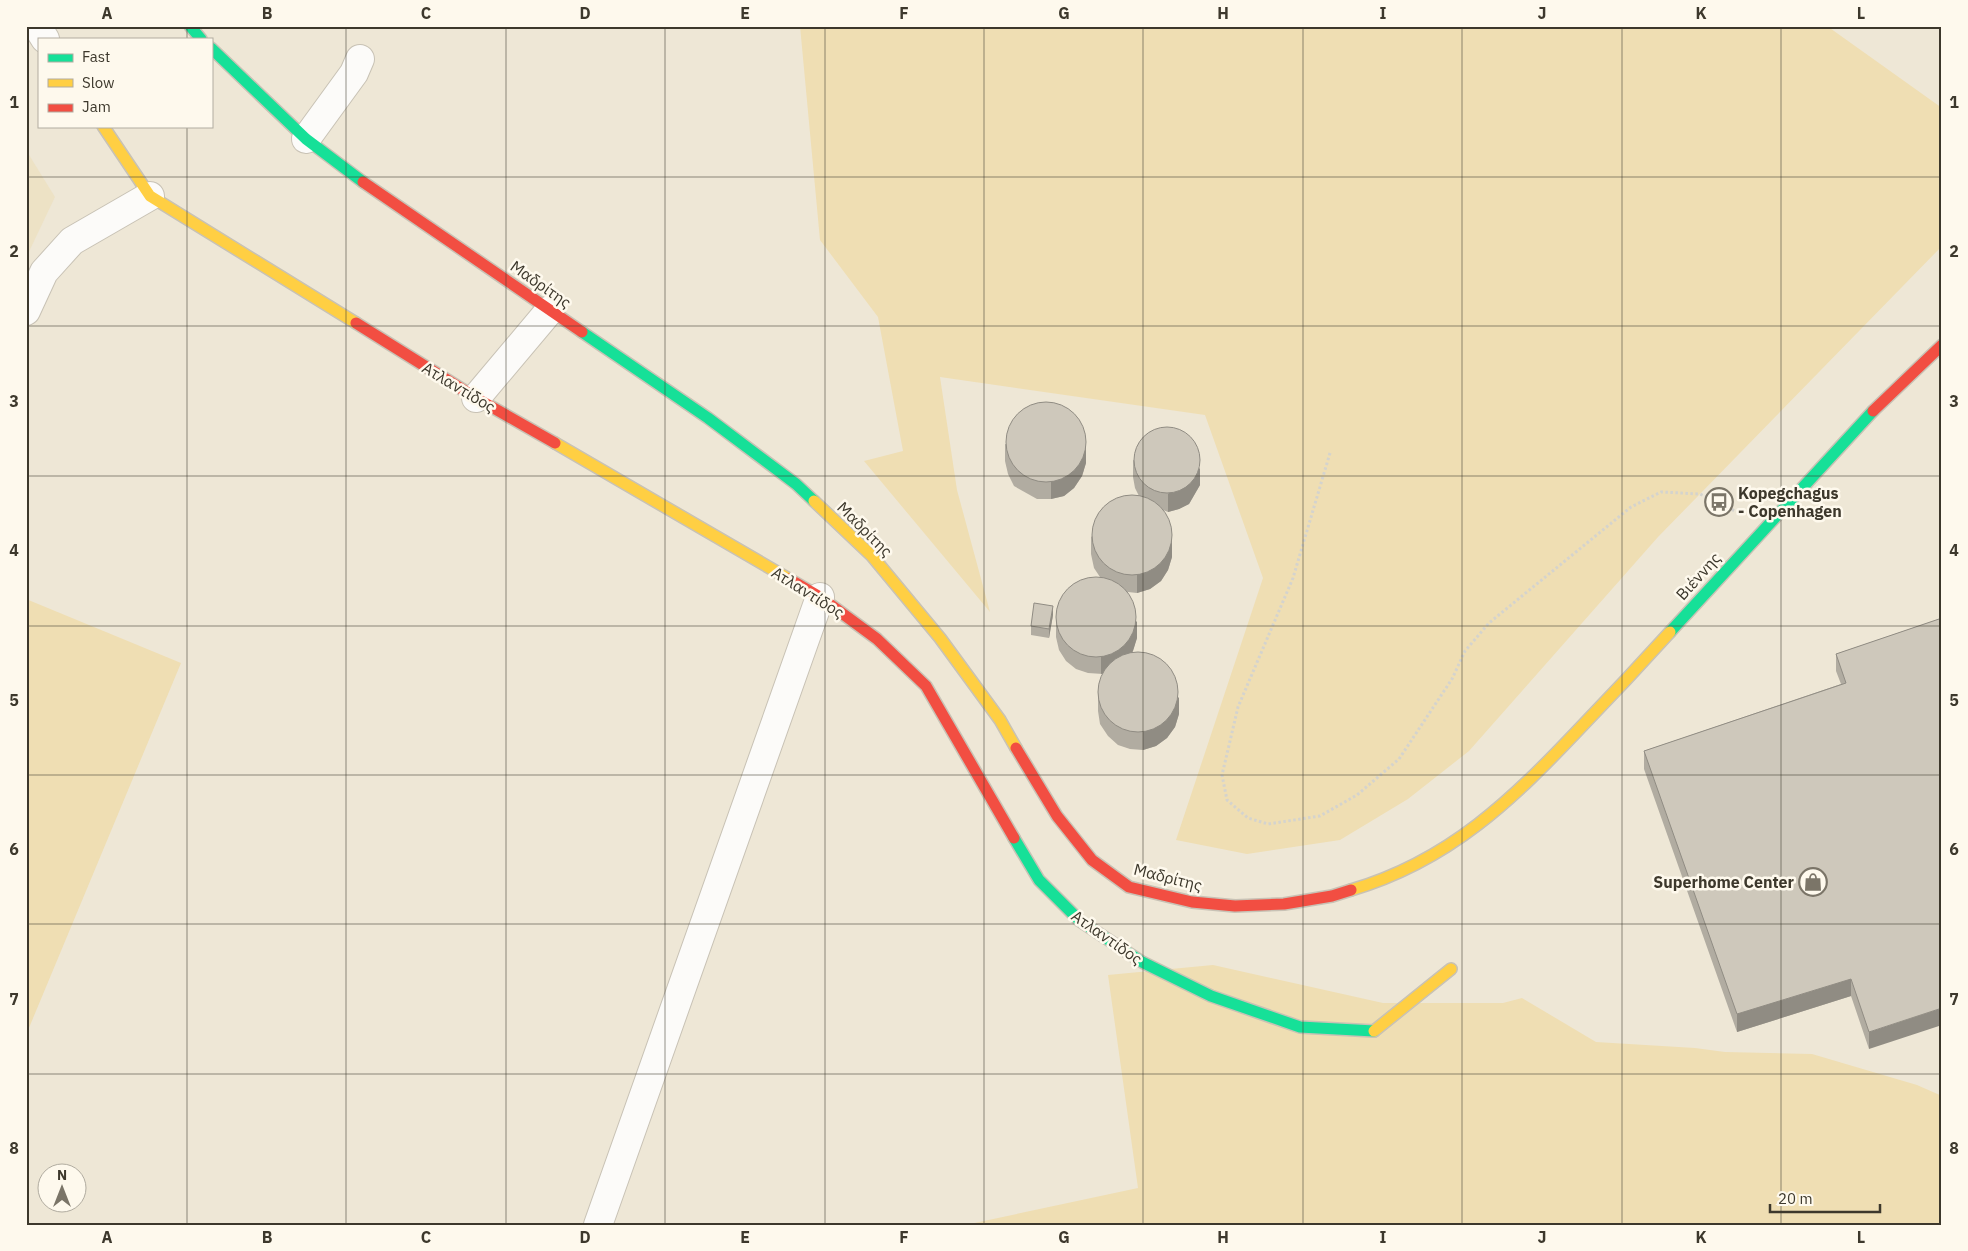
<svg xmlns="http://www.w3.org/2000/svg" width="1968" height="1251" font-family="'IBM Plex Sans',sans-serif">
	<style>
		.built { fill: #ede2c5 }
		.green { fill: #efdeb3 }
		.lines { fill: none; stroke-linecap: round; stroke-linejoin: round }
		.street-casing { stroke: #c8c2b5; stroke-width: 30 }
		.fast-casing { stroke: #c8c2b5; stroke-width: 14 }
		.slow-casing { stroke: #c8c2b5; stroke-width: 14 }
		.jam-casing { stroke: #c8c2b5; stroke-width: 14 }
		.path { stroke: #d4d3ce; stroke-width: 3; stroke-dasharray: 2.5 2.5; stroke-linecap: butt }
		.street { stroke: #fcfbf9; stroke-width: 28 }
		.fast { stroke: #16e098; stroke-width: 11 }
		.slow { stroke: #ffcf43; stroke-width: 11 }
		.jam { stroke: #f24e42; stroke-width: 11 }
		.wall { fill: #b1aca1 }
		.shaded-wall { fill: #908c83 }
		.building { fill: #cec8bb; stroke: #908c83 }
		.grid { fill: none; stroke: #3d382c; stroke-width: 1; stroke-opacity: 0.55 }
		.labels { text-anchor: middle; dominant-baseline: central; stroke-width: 5; stroke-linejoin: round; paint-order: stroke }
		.street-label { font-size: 16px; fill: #3d382c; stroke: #fef9ed }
		.poi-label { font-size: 16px; font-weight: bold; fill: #3d382c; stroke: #fef9ed; text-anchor: start }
		.neatline { fill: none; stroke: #3d382c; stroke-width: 2 }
		.grid-label { font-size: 16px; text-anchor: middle; font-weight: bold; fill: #3d382c }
	</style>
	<rect width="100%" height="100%" fill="#eee7d6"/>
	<path class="built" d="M26 150 55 197 26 258Z"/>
	<g class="green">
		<path d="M800 26H1827L1942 108V246L1658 537 1469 751 1408 799 1340 840 1247 854 1176 840 1263 578 1205 415 940 377 957 490 990 612 864 461 903 451 878 317 820 240Z"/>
		<path d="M26 599 181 663 26 1035Z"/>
		<path d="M1213 965 1383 1003H1503L1522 998 1596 1042 1695 1048 1725 1052 1812 1054 1917 1085 1942 1096V1225H965L1138 1188 1108 975Z"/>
	</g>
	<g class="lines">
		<defs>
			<g id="street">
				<path d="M37 26 45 39"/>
				<path d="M306 139 354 73 360 59"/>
				<path d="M26 311 44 272 72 241 150 196"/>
				<path d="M476 398 550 310"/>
				<path d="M598 1225 820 597"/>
			</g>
			<g id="fast">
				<path d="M190 26 201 39"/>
				<path d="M211 48 306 139 363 182"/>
				<path d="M582 332 708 418 796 484 814 501"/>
				<path d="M1670 632 1873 411"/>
				<path d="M1014 838 1039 880 1080 921 1142 962 1211 996 1300 1027 1374 1031"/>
			</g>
			<g id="slow">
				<path d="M103 126 150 196 356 323"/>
				<path d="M555 443 789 579"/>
				<path d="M814 501 872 556 940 638 1000 720 1016 748"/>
				<path d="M1351 890C1450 861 1513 799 1582 726 1612 695 1641 664 1670 632"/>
				<path d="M1374 1031 1451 969"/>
			</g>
			<g id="jam">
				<path d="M363 182 582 332"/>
				<path d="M356 323 476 398 555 443"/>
				<path d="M1873 411 1942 345"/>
				<path d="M789 579 820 597 877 639 926 686 1014 838"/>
				<path d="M1016 748 1057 816 1092 860 1129 887 1192 902 1235 906 1284 904 1332 896 1351 890"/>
			</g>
		</defs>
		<use href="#street" class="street-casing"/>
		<use href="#fast" class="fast-casing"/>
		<use href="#slow" class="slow-casing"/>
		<use href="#jam" class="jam-casing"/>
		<path class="path" d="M1330 453 1293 578 1238 707 1222 775 1227 800 1248 818 1268 824 1320 816 1357 795 1399 759 1452 679 1465 651 1489 623 1631 507 1661 492 1700 494 1735 511"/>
		<use href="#street" class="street"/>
		<use href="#fast" class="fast"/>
		<use href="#slow" class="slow"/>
		<use href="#jam" class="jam"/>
	</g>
	<g class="wall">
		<path d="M1005 444 1086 463 1082 476 1074 488 1064 496 1051 499H1037L1014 486 1008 474 1005 461Z"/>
		<path d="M1133 460 1200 485 1189 504 1179 509 1168 512 1163 510 1172 557 1168 570 1161 581 1150 589 1137 593 1128 592 1137 638 1132 653 1179 714 1175 727 1167 738 1156 746 1143 750 1130 749 1118 745 1108 736 1100 724 1098 711V694L1103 674 1088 673 1076 669 1066 661 1059 650 1056 637V620L1100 577 1094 568 1091 554V537L1139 496 1135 488 1133 477Z"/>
		<path d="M1053 615 1049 638 1031 635V626Z"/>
		<path d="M1942 618 1869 1049 1851 996 1737 1032 1644 769V751L1841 684 1836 671V654Z"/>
	</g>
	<g class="shaded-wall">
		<path d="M1086 446V463L1082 476 1074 488 1064 496 1051 499V482Z"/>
		<path d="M1200 468V485L1189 504 1179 509 1168 512V494Z"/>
		<path d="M1172 540V557L1168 570 1161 581 1150 589 1137 593V575Z"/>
		<path d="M1053 606V615L1049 638V629Z"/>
		<path d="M1137 621V638L1133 651 1126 662 1115 670 1101 674V657Z"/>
		<path d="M1179 697V714L1175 727 1167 738 1156 746 1143 750V732Z"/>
		<path d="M1851 979V996L1737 1032V1014Z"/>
		<path d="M1942 1008V1025L1869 1049V1032Z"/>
	</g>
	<g class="building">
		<circle cx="1046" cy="442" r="40"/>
		<circle cx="1167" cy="460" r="33"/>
		<circle cx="1132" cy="535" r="40"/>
		<circle cx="1096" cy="617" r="40"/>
		<path d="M1034 603 1053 606 1049 629 1031 626Z"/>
		<path d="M1942 618V1008L1869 1032 1851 979 1737 1014 1644 751 1846 683 1836 654Z"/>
		<circle cx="1138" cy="692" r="40"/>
	</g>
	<path class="grid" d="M187 26V39M346 26V1225M506 26V1225M665 26V1225M825 26V1225M984 26V1225M1143 26V1225M1303 26V1225M1462 26V1225M1622 26V1225M1781 26V1225M187 126V1225M26 177H1942M26 326H1942M26 476H1942M26 626H1942M26 775H1942M26 924H1942M26 1074H1942"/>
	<defs>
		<symbol id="bus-ring" viewBox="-11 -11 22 22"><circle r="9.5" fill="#fef9ed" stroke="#7b7568" stroke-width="1.5"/><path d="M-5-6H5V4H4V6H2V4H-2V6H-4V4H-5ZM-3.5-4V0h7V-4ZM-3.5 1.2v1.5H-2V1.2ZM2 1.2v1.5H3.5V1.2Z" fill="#7b7568"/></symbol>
		<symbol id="shop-ring" viewBox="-11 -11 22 22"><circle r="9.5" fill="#fef9ed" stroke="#7b7568" stroke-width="1.5"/><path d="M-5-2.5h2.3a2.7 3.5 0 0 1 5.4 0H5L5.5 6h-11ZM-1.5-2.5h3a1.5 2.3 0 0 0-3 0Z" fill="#7b7568"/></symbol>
	</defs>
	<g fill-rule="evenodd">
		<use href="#bus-ring" x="1703" y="486" width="32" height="32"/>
		<use href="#shop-ring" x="1797" y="866" width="32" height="32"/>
	</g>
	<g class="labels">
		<g class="street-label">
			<text transform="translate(541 284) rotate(35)">Μαδρίτης</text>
			<text transform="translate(459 387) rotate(31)">Ατλαντίδος</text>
			<text transform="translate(865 529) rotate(45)">Μαδρίτης</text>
			<text transform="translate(1698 576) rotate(-48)">Βιέννης</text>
			<text transform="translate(808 592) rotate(32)">Ατλαντίδος</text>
			<text transform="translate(1168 877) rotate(14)">Μαδρίτης</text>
			<text transform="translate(1107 937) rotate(35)">Ατλαντίδος</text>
		</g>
		<g class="poi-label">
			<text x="1738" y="493">Kopegchagus<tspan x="1738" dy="18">- Copenhagen</tspan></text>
			<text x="1794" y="882" text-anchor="end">Superhome Center</text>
		</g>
	</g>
	<rect width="1968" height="1251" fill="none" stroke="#fef9ed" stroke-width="55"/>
	<rect x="38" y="38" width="175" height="90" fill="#fef9ed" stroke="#b1aca0"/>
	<rect x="48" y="54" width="25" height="8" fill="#16e098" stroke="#b1aca0"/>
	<text x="82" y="62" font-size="15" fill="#3d382c">Fast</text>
	<rect x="48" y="79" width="25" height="8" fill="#ffcf43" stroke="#b1aca0"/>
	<text x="82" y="88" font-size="15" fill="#3d382c">Slow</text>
	<rect x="48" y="104" width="25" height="8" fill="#f24e42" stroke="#b1aca0"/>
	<text x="82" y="112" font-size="15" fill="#3d382c">Jam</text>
	<g transform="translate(62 1188)"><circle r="24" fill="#fef9ed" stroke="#b1aca0"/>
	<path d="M0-4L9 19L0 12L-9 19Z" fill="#7b7568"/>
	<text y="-8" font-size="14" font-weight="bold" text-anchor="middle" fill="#3d382c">N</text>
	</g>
	<path d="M1770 1204v8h110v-8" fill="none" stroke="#3d382c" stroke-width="2.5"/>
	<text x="1778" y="1204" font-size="15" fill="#3d382c" stroke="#fef9ed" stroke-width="4" paint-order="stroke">20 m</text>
	<rect x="28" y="28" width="1912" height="1196" class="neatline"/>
	<g class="grid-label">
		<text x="107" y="19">A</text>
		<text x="267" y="19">B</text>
		<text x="426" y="19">C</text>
		<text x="585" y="19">D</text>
		<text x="745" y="19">E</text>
		<text x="904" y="19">F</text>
		<text x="1064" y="19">G</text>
		<text x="1223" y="19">H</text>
		<text x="1383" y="19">I</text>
		<text x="1542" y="19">J</text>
		<text x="1701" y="19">K</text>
		<text x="1861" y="19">L</text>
		<text x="14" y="108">1</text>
		<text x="1954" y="108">1</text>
		<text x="14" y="257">2</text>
		<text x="1954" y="257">2</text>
		<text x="14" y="407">3</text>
		<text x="1954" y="407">3</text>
		<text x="14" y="556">4</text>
		<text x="1954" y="556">4</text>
		<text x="14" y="706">5</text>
		<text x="1954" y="706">5</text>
		<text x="14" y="855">6</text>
		<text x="1954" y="855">6</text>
		<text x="14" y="1005">7</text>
		<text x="1954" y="1005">7</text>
		<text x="14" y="1154">8</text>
		<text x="1954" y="1154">8</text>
		<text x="107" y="1243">A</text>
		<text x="267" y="1243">B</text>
		<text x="426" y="1243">C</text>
		<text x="585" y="1243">D</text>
		<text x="745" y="1243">E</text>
		<text x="904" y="1243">F</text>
		<text x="1064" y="1243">G</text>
		<text x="1223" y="1243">H</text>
		<text x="1383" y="1243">I</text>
		<text x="1542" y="1243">J</text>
		<text x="1701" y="1243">K</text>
		<text x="1861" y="1243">L</text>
	</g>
</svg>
